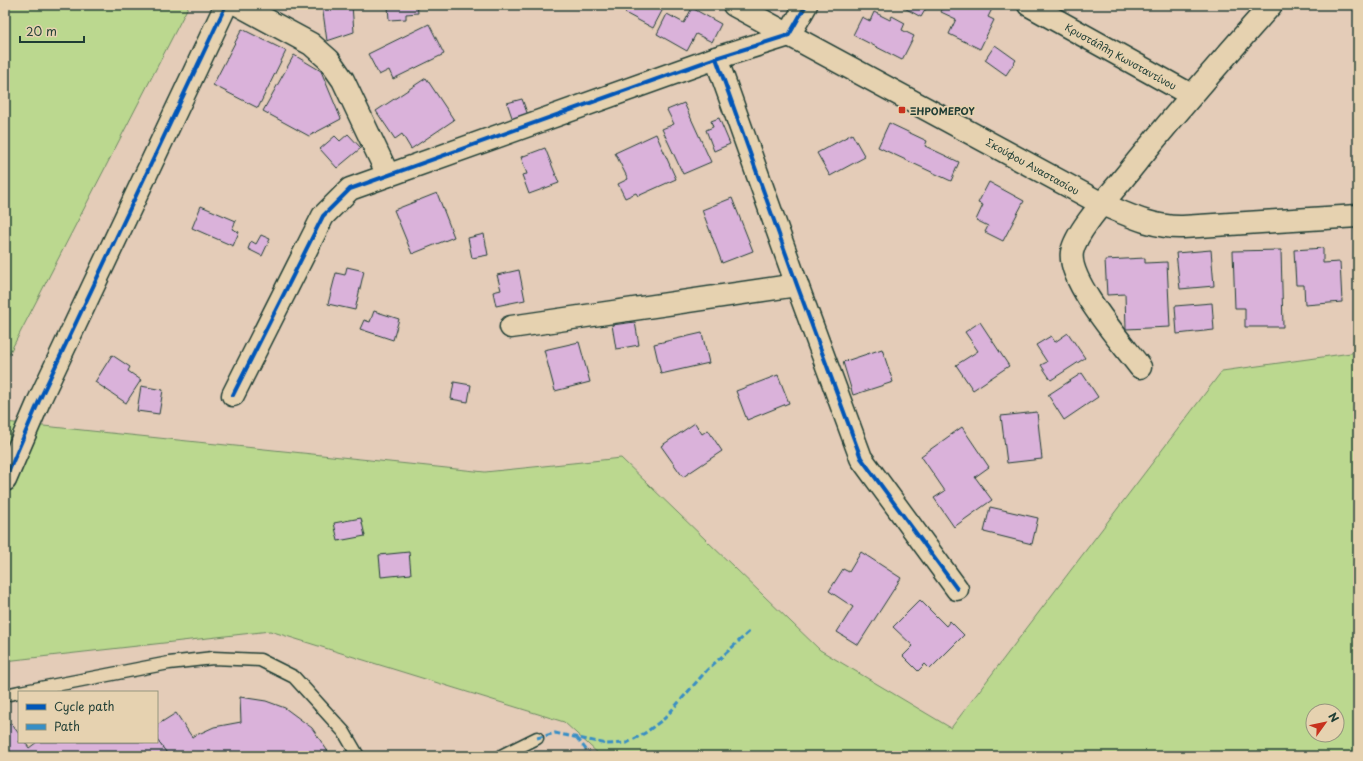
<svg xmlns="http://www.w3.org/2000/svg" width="1363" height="761" font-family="'Playpen Sans',sans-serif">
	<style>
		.green { fill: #bbd88f; stroke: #6d8a62; fill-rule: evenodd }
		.building { fill: #dab2da; stroke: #1f3d34 }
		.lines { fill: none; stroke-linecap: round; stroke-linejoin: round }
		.service-casing { stroke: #1f3d34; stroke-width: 15 }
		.minor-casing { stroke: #1f3d34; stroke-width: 25 }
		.secondary-casing { stroke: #1f3d34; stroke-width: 25 }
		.service { stroke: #e6d2b0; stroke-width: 12 }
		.minor { stroke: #e6d2b0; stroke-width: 22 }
		.secondary { stroke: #e6d2b0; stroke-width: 22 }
		.quiet { stroke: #378ec5; stroke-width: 3; stroke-dasharray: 6 3; stroke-linecap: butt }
		.cycleway-casing { stroke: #e6d2b0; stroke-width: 6 }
		.cycleway { stroke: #0057b8; stroke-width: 4 }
		.poi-dot { fill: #c8321e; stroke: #e6d2b0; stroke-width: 1.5 }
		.labels { text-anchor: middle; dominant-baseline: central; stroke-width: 3.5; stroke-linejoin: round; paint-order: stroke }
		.street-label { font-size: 10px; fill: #1f3d34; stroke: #e6d2b0 }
		.poi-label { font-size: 10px; font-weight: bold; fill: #1f3d34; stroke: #e6d2b0; text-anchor: start }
	</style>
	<rect width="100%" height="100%" fill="#e4ccb8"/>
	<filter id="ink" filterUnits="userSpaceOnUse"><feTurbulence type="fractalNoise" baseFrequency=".025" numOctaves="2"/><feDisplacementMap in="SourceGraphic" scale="8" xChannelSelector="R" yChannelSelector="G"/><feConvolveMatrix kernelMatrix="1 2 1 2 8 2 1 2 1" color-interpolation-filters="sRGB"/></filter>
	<g filter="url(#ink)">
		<g class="green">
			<path d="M5 5H189L5 362Z"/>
			<path d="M1358 352V756H601L564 722 270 631 5 661V422L485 472 621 458 820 650 951 728 1222 371ZM1313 711H1337V735H1313Z"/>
		</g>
		<g class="building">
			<path d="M322 5H352L354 32 327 41Z"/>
			<path d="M388 5H417L418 13 406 14V19L389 20Z"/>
			<path d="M629 5H657L663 9 653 28 625 13Z"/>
			<path d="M899 5H928L921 17Z"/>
			<path d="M944 5H994L988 17 994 20 980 49 949 34 956 19 941 12Z"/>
			<path d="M692 8 721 24 712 42 696 34 687 51 657 34 667 14 684 23Z"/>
			<path d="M874 12 890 20 892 16 905 23 902 30 914 36 902 60 853 35 862 17 870 21Z"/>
			<path d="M429 24 444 54 393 79 389 70 379 75 368 54Z"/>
			<path d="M242 29 286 51 258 108 213 85Z"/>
			<path d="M995 45 1016 60 1006 75 985 60Z"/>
			<path d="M294 55 321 71 341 119 309 136 263 111Z"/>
			<path d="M426 78 454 120 411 149 402 134 395 139 376 111Z"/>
			<path d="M522 99 529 118 514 123 507 103Z"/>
			<path d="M684 103 711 162 683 174 662 129 674 124 667 110Z"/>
			<path d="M719 118 730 144 714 151 706 130 713 127 711 121Z"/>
			<path d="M889 123 927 141 925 146 959 162 951 181 878 147Z"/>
			<path d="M348 134 361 148 337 168 320 149 335 136 340 141Z"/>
			<path d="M656 134 676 179 638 196 636 193 625 198 618 184 628 179 615 153Z"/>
			<path d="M852 134 865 157 830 176 817 153Z"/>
			<path d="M545 148 559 183 529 194 522 175 527 174 521 157Z"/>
			<path d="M989 182 1024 201 1003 241 985 232 988 226 976 220 983 205 978 203Z"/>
			<path d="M437 193 454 237 412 254 394 210Z"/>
			<path d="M732 198 753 251 722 263 702 210Z"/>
			<path d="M201 206 236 221 232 229 239 232 233 246 192 228Z"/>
			<path d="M484 234 488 255 472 258 468 238Z"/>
			<path d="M261 235 270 239 262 256 248 249 251 241 256 244Z"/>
			<path d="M1323 248V263L1340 262 1342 302 1305 305 1304 285H1296L1294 250Z"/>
			<path d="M1211 250 1214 286 1180 289 1176 253Z"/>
			<path d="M1281 250 1283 327H1245V308H1235L1233 251Z"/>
			<path d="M1145 258V263L1167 262 1170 327 1126 329 1125 294 1107 295 1105 260Z"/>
			<path d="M347 267 364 271 355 310 328 304 336 273 345 275Z"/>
			<path d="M519 270 525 300 496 306 493 292 501 290 497 275Z"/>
			<path d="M1212 303 1214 330 1177 334 1175 306Z"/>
			<path d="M374 311 399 319 393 340 360 329 364 320 370 322Z"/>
			<path d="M635 322 639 345 616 349 612 325Z"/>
			<path d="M980 322 1009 366 973 390 956 365 978 351 965 332Z"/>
			<path d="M702 333 709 363 661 374 654 344Z"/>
			<path d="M1068 333 1085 358 1051 380 1041 365 1047 362 1036 345 1051 336 1055 342Z"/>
			<path d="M579 342 590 382 555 391 544 350Z"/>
			<path d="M882 349 893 382 853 395 843 362Z"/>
			<path d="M112 355 130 367 128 371 141 380 126 403 95 382Z"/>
			<path d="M1082 373 1098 397 1064 420 1048 395Z"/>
			<path d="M778 375 789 403 747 420 736 391Z"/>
			<path d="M454 382 471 385 468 402 451 399Z"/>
			<path d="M141 386 163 390 159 414 137 411Z"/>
			<path d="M1037 412 1042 459 1007 463 1001 416Z"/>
			<path d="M695 423 702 434 708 430 722 451 683 477 661 446Z"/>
			<path d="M962 427 989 467 975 477 992 500 954 527 934 498 945 491 921 456Z"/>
			<path d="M990 507 1038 518 1032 544 984 532Z"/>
			<path d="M361 518 365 536 338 541 334 523Z"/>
			<path d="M409 552 411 574 381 577 379 555Z"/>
			<path d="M861 552 901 578 858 645 837 632 853 607 829 591 843 569 849 572Z"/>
			<path d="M920 600 946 626 950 621 964 635 930 669 925 664 918 671 903 656 913 646 893 627Z"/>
			<path d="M240 697 266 701 285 708 312 728 331 756H169L157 740V725L176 713 192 737 214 727 241 722Z"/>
			<path d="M11 723 19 734V742H25L29 748 37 742H157V740L169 756H5V728Z"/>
		</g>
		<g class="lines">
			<defs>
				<g id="service">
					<path d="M20 692 169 663 213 658 260 660 294 677 344 732 358 756"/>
					<path d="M5 695 19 692"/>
					<path d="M501 756 537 738"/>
				</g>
				<g id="minor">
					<path d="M239 5 311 44 329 60 343 80 388 175"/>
					<path d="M1029 5 1191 95"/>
					<path d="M716 58 797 285 861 458 957 589"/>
					<path d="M511 327 797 285"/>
					<path d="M1140 367C1122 343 1067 281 1072 252 1076 231 1108 197 1122 180 1170 120 1220 62 1271 5"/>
					<path d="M233 395 323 216 350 189 716 58 789 35 806 5"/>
					<path d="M5 480 39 401 226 5"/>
				</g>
				<path id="secondary" d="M734 5 1102 204C1128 215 1154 228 1183 227L1358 216"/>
			</defs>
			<use href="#service" class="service-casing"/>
			<use href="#minor" class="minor-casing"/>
			<use href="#secondary" class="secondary-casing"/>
			<use href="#service" class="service"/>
			<use href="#minor" class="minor"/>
			<use href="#secondary" class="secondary"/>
			<g class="quiet">
				<path d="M537 738 555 733 607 744 627 743 645 733 665 718 707 670 749 632"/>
				<path d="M577 738 591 756"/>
			</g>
			<defs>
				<g id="cycleway">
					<path d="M716 58 797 285 861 458 957 589"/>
					<path d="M233 395 323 216 350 189 716 58 789 35 806 5"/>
					<path d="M5 480 39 401 226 5"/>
				</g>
			</defs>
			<use href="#cycleway" class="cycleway-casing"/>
			<use href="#cycleway" class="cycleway"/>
		</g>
	</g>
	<rect class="poi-dot" x="898" y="106" width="8" height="8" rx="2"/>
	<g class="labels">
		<g class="street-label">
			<text transform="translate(1121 56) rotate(29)">Κρυστάλλη Κωνσταντίνου</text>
			<text transform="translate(1033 166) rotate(29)">Σκούφου Αναστασίου</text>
		</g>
		<g class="poi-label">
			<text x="910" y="110">ΞΗΡΟΜΕΡΟΥ</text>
		</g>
	</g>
	<rect width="1363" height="761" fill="none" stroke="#e6d2b0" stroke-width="20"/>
	<rect x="10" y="10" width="1343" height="741" fill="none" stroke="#1f3d34" stroke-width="1.5" filter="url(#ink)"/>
	<rect x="18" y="691" width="140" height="52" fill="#e6d2b0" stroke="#96967e"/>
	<rect x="26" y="704" width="20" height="6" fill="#0057b8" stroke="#96967e"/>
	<text x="54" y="711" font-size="12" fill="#1f3d34">Cycle path</text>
	<rect x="26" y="724" width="20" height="6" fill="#378ec5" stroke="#96967e"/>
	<text x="54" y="731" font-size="12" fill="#1f3d34">Path</text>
	<g transform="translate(1325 723) rotate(57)"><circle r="19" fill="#e6d2b0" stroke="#96967e"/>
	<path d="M0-3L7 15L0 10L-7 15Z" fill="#c8321e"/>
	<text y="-6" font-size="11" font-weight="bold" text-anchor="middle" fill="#1f3d34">N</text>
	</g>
	<path d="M20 36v6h64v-6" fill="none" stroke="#1f3d34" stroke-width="2"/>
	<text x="26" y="36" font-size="12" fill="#1f3d34" stroke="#e6d2b0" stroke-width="3" paint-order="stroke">20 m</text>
</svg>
